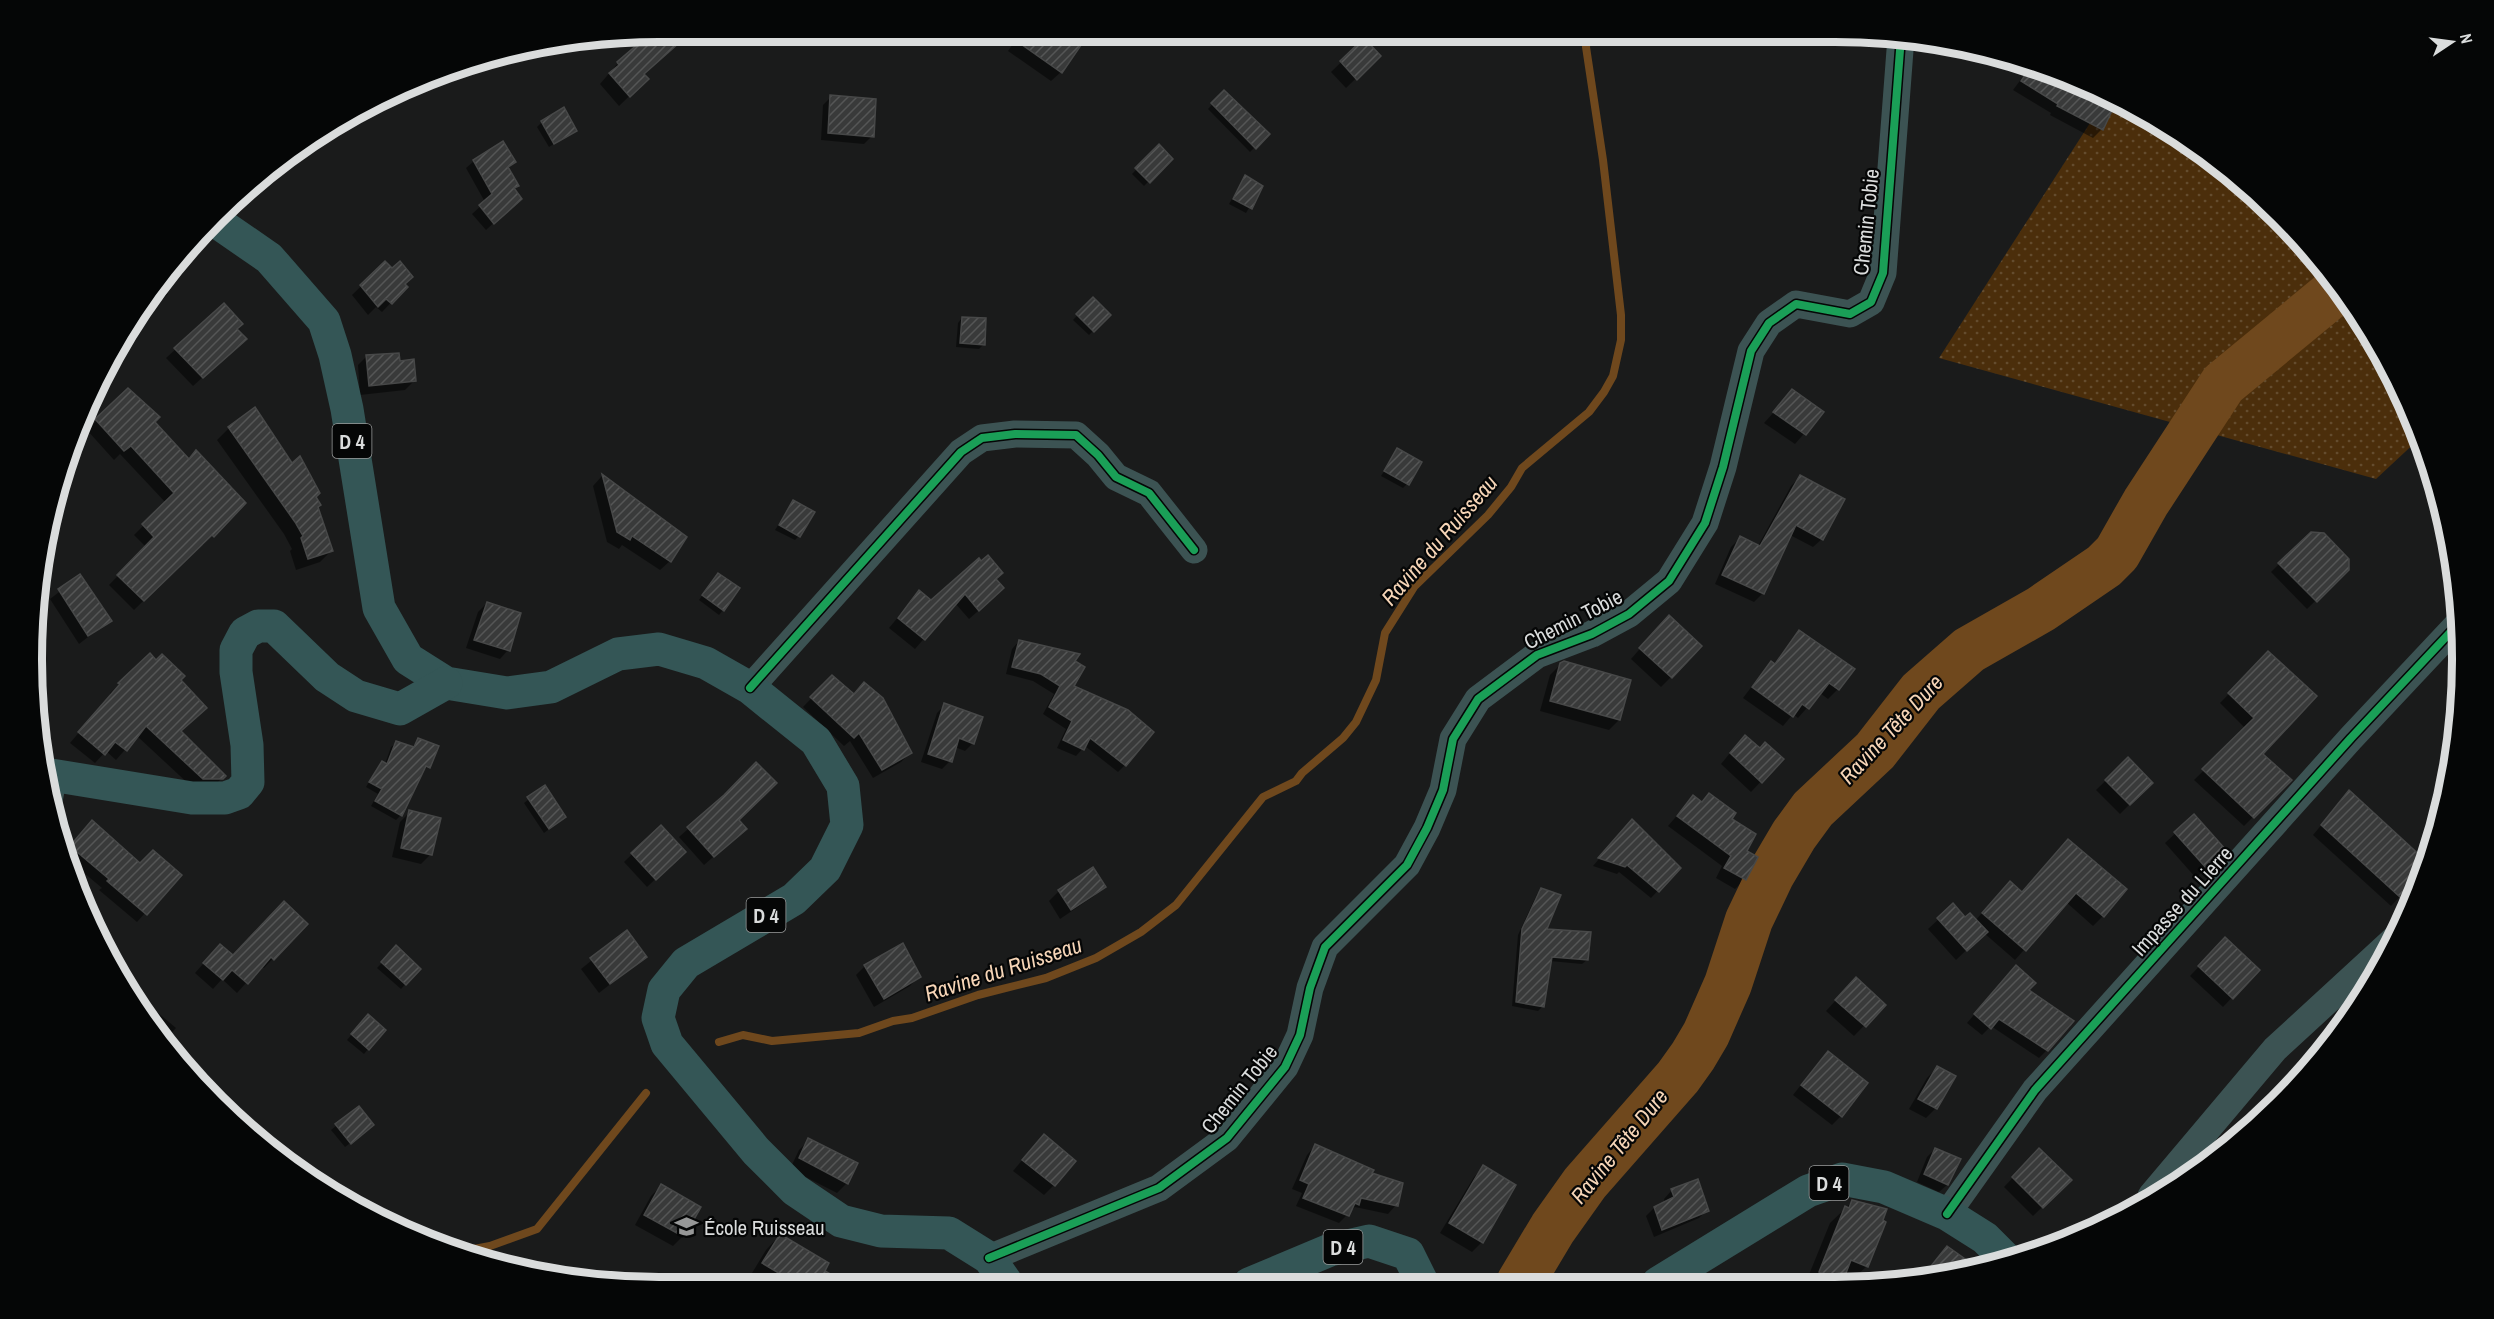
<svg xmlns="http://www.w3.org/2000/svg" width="2494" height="1319" font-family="'Archivo Narrow',sans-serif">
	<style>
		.grass { fill: url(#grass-dots) }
		.shadow { fill: #0007 }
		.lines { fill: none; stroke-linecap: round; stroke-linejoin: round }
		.stream { stroke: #6f481d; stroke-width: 8 }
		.river { stroke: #6f481d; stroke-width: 48 }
		.building { fill: url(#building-hatch); stroke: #474848; stroke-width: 1.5 }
		.minor { stroke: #3c5353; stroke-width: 27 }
		.major { stroke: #345656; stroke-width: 33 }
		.cycleway-casing { stroke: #050606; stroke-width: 11 }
		.cycleway { stroke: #1a9f57; stroke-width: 8 }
		.labels { text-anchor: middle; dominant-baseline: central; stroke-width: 4.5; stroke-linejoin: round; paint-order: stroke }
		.shield { fill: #050606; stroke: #9a9c9c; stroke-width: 1.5 }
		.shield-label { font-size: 20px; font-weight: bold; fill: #dadcdc }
		.street-label { font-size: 21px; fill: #dadcdc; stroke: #050606 }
		.poi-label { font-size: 21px; fill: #dadcdc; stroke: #050606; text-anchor: start }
		.water-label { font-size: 22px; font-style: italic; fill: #f6d5b7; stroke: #050606 }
		.rim { fill: none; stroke: #dadcdc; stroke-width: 8 }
	</style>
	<defs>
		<pattern id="grass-dots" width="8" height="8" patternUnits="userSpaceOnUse" patternTransform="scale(1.5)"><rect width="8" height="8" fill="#4b2e0b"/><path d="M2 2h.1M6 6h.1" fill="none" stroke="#644c2e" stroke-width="1.8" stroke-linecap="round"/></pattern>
		<pattern id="building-hatch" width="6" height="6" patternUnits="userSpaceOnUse" patternTransform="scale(1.5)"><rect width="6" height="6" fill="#393a3a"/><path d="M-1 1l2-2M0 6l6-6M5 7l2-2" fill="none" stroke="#555656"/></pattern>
	</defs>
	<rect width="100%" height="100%" fill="#1a1b1b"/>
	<path class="grass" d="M2108 95 2217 161 2307 246 2379 346 2420 438 2376 479 1939 358Z"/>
	<g class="shadow">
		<path d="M654 32H668L677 43 643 74 647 79 619 106 600 84 618 63Z"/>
		<path d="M1021 32H1079L1085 36 1061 72 1051 81 1008 51Z"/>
		<path d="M1364 40 1379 56 1346 88 1331 72Z"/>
		<path d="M2031 66 2067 81 2068 80 2104 93 2103 96 2115 101 2101 130 2093 138 2050 115 2051 113 2013 90Z"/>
		<path d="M1224 92 1268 134 1250 152 1208 109Z"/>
		<path d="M831 97 872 136 864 144 821 140 823 105Z"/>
		<path d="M542 122 575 131 549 147 537 127Z"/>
		<path d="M1159 146 1171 159 1144 186 1132 174Z"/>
		<path d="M474 161 514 162 508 169 517 185 513 189 512 206 486 230 472 214 485 202 466 168Z"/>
		<path d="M1245 177 1261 187 1246 213 1229 204Z"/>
		<path d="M385 263 406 287 382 312 376 307 368 315 352 295Z"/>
		<path d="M158 284 168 294 125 336 137 311Z"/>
		<path d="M1093 299 1109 315 1089 335 1073 320Z"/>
		<path d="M224 305 236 330 235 348 193 386 166 358Z"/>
		<path d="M962 318 984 344 979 349 956 347 958 323Z"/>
		<path d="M367 356 398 362 414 381 405 390 360 395 358 365Z"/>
		<path d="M128 390 188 460 244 503 203 545 201 544 134 610 109 585 146 547 134 535 166 503 120 454 114 460 87 430Z"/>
		<path d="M1786 399 1822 413 1795 444 1764 423Z"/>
		<path d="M229 428 315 497 332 550 320 562 296 570 290 551 292 549 284 534 217 440Z"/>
		<path d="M1398 450 1407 484 1403 488 1381 476Z"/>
		<path d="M602 476 649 509 670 561 660 570 622 545 619 549 607 542 593 486Z"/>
		<path d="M1800 477 1822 539 1813 547 1790 535 1763 593 1754 602 1715 584 1731 547 1740 538 1758 546 1791 486Z"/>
		<path d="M793 502 799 536 795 540 775 530Z"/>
		<path d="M2279 564 2347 570 2307 609 2271 572Z"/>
		<path d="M80 576 110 620 79 644 50 599Z"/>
		<path d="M714 579 723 610 719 615 699 600Z"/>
		<path d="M994 580 993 598 969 619 955 603 915 649 889 628 919 592 931 602Z"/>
		<path d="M487 603 508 650 500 659 466 648 478 612Z"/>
		<path d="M1659 627 1671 677 1661 687 1631 659Z"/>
		<path d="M1799 632 1838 689 1828 699 1820 693 1798 718 1793 714 1783 726 1743 698 1762 673 1771 663 1773 665Z"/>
		<path d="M1019 641 1073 662 1072 686 1125 765 1118 772 1085 746 1076 756 1057 748 1066 729 1043 714 1054 694 1033 681 1006 674 1012 649Z"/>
		<path d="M2269 653 2260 754 2290 780 2244 826 2194 780 2246 729 2220 703Z"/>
		<path d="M150 656 179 680 180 732 224 776 212 788H193L137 736 116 760 106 751 95 763 70 743 111 695 110 693Z"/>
		<path d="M1560 665 1619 720 1609 730 1540 711 1550 675Z"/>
		<path d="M832 677 910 753 901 762 873 778 850 741 844 746 803 707Z"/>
		<path d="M945 705 973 743 965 751 955 747 950 761 942 769 921 762 937 713Z"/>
		<path d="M418 739 428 767 422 771 401 815 396 820 371 806 378 794 366 787 378 767 382 763 385 764 391 747 396 743 412 748Z"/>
		<path d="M1735 747 1760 749 1782 759 1751 792 1721 764Z"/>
		<path d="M2128 759 2151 783 2120 814 2096 790Z"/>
		<path d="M544 787 565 817 544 833 524 803Z"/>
		<path d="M2349 792 2426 863 2422 873 2391 906 2313 835Z"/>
		<path d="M1693 797 1730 819 1745 852V879L1735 889 1716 878 1722 866 1668 826Z"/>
		<path d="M723 798 737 820 735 838 704 865 679 837Z"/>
		<path d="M410 812 431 854 421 864 392 857 400 822Z"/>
		<path d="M2194 816 2224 850 2196 878 2165 843Z"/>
		<path d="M660 827 684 852 647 887 624 862Z"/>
		<path d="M1625 828 1679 868 1651 898 1619 872 1617 874 1593 866Z"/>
		<path d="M84 830 145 913 137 922 99 890 102 888 65 857 64 854Z"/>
		<path d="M2058 851 2103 916 2093 926 2066 902 2015 960 1984 933 1956 960 1928 929 1953 906 1965 919 1975 921 2000 892 2022 894Z"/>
		<path d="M1104 886 1094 896 1060 919 1049 901 1059 891Z"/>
		<path d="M1542 890 1545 930 1587 960 1582 964 1550 961 1543 1006 1538 1011 1512 1006 1518 935 1537 894Z"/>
		<path d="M306 924 264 968 261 966 237 993 222 979 213 989 195 973 211 955 233 957Z"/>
		<path d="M627 932 645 957 599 993 581 969Z"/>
		<path d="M2225 939 2258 970 2223 1007 2190 976Z"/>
		<path d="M396 948 419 969 401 989 377 968Z"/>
		<path d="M865 966 919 976 910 986 874 1007 856 975Z"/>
		<path d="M2008 975 2047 1050 2039 1058 1991 1026 1982 1035 1967 1023Z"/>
		<path d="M1846 989 1884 1005 1854 1036 1826 1011Z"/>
		<path d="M157 1012 176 1028 164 1041 148 1021Z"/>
		<path d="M2344 1013 2347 1014 2310 1068 2299 1060Z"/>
		<path d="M364 1020 384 1030 364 1054 347 1040Z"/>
		<path d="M1819 1062 1841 1116 1832 1125 1793 1095Z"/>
		<path d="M1937 1068 1953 1077 1936 1108 1926 1118 1909 1109 1927 1078Z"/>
		<path d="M2268 1106 2270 1108 2239 1137 2258 1116Z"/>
		<path d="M358 1108 368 1130 345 1147 331 1130Z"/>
		<path d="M809 1140 847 1183 837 1193 790 1169 799 1150Z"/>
		<path d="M1034 1146 1054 1185 1044 1195 1013 1171Z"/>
		<path d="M1315 1146 1370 1174 1396 1205 1388 1214 1355 1207 1339 1223 1296 1206 1302 1193 1292 1189 1307 1155Z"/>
		<path d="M1935 1149 1959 1160 1947 1185 1939 1192 1917 1182 1927 1157Z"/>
		<path d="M2039 1150 2070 1180 2033 1216 2004 1187Z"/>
		<path d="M1484 1167 1514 1186 1482 1242 1472 1252 1440 1233 1474 1177Z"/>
		<path d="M661 1186 683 1236 673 1246 635 1225 651 1196Z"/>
		<path d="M1672 1190 1707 1210 1699 1218 1654 1237 1646 1216 1654 1208 1665 1203 1664 1199Z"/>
		<path d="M1852 1202 1867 1266 1851 1281 1843 1278 1840 1282H1806L1830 1223Z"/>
		<path d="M780 1235 823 1272 847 1285 762 1286 749 1278 766 1250Z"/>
		<path d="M1942 1253 1964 1261 1956 1272 1935 1277 1927 1272Z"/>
		<path d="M633 1275 652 1286H622Z"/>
	</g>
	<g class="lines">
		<g class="stream">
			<path d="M719 1042 743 1035 772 1041 859 1033 893 1021 912 1018 978 995 1046 978 1096 958 1141 932 1176 905 1263 797 1296 781 1302 773 1343 738 1356 722 1376 680 1385 633 1414 587 1488 515 1511 487 1522 468 1589 412 1604 392 1613 376 1621 340V315L1603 160 1586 47 1588 33"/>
			<path d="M458 1252 490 1246 537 1229 646 1093"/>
		</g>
		<path class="river" d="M1520 1283 1553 1228 1585 1183 1678 1077 1693 1056 1706 1034 1728 984 1749 920 1771 874 1794 835 1813 809 1875 751 1921 692 1969 650 2041 609 2104 566 2117 553 2146 502 2223 384 2338 289"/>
	</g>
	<g class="building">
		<path d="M652 32H670L679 43 644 74 649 79 630 97 609 73 619 65 617 62Z"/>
		<path d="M1004 32H1090L1062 73Z"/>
		<path d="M1364 38 1381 56 1357 80 1340 61Z"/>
		<path d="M2031 66 2105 94V96L2117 100 2103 130 2057 106 2058 104 2021 81Z"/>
		<path d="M1224 90 1270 134 1256 149 1211 103Z"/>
		<path d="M830 95 876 99 874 137 828 133Z"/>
		<path d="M564 107 577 131 554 144 541 121Z"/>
		<path d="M503 141 516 162 508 167 519 186 514 188 522 199 494 224 479 205 492 194 473 160Z"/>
		<path d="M1159 144 1173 159 1150 183 1135 168Z"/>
		<path d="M1245 175 1263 186 1252 209 1233 199Z"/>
		<path d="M385 261 392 268 400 261 413 277 405 284 408 287 392 304 386 299 378 307 360 285Z"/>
		<path d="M1093 297 1111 315 1094 332 1076 314Z"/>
		<path d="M224 303 243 324 237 329 247 339 203 378 174 348Z"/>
		<path d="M962 317 986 318 985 345 960 343Z"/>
		<path d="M399 353 400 361 414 359 416 381 369 386 366 355Z"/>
		<path d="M128 388 160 417 155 422 189 459 196 450 246 503 214 537 212 535 144 601 117 575 154 537 142 524 174 493 131 446 124 451 95 419Z"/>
		<path d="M1792 389 1824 412 1806 435 1773 412Z"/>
		<path d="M255 407 292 463 300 456 320 493 316 497 321 505 318 507 333 551 308 559 301 538 303 536 295 522 228 427Z"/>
		<path d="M1397 448 1422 462 1409 485 1384 471Z"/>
		<path d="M602 474 687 537 671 562 632 536 630 540 617 532Z"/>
		<path d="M1800 475 1845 499 1823 540 1796 525 1764 594 1722 575 1740 536 1760 546Z"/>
		<path d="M793 500 815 512 800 537 779 525Z"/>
		<path d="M2311 532 2324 533 2349 559V570L2317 602 2278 563Z"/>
		<path d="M988 555 1003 573 996 579 1004 588 979 611 965 594 925 640 898 618 919 590 931 600 979 558 981 561Z"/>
		<path d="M718 573 740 588 724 611 702 595Z"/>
		<path d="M80 574 112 621 88 636 58 589Z"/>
		<path d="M487 602 521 613 510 651 474 640Z"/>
		<path d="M1669 615 1702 646 1672 678 1639 648Z"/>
		<path d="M1799 630 1855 669 1839 690 1829 683 1809 709 1802 704 1793 717 1752 687 1771 661 1775 664Z"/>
		<path d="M1019 640 1080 654 1075 661 1085 667 1074 686 1128 710 1154 732 1126 766 1090 738 1084 750 1063 740 1072 721 1049 707 1060 686 1041 674 1012 667Z"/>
		<path d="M2268 651 2317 696 2263 754 2292 780 2254 818 2202 769 2254 718 2228 693Z"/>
		<path d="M150 653 156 660 162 654 185 676 181 680 207 708 181 731 226 776 223 779H203L146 726 127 751 115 742 105 755 78 732 120 684 118 683Z"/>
		<path d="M1564 661 1631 680 1620 720 1550 701 1560 663Z"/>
		<path d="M832 675 854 694 864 682 883 698 912 753 882 770 859 733 854 738 810 697Z"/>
		<path d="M944 703 983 717 974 744 959 738 952 762 928 754Z"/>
		<path d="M1745 735 1760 748 1765 742 1784 759 1762 783 1730 753Z"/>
		<path d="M418 738 439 746 430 768 426 766 402 816 375 801 382 789 369 782 382 761 387 764 396 741 414 747Z"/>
		<path d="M2128 757 2153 783 2130 805 2105 780Z"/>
		<path d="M756 762 777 783 739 820 747 829 714 857 687 827 724 795Z"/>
		<path d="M545 785 566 817 549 829 527 797Z"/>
		<path d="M2349 790 2426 861 2420 877 2401 898 2321 825Z"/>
		<path d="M1709 793 1736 813 1732 819 1756 834 1747 851 1758 857 1746 880 1724 868 1731 856 1677 816 1693 795 1702 802Z"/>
		<path d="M409 810 441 818 432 855 401 848Z"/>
		<path d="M2194 814 2226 850 2207 869 2174 832Z"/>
		<path d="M1632 819 1681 868 1659 892 1627 865 1625 867 1598 858Z"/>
		<path d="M92 820 140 863 153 850 182 875 147 915 107 881 109 879 70 846Z"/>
		<path d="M661 825 686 852 656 880 631 853Z"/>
		<path d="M2068 839 2127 889 2104 917 2076 893 2026 951 1982 913 2010 881 2022 892Z"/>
		<path d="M1093 867 1106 887 1071 910 1058 890Z"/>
		<path d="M1541 888 1561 895 1547 929 1591 932 1588 960 1552 957 1544 1007 1516 1002 1522 929Z"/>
		<path d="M284 901 308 924 274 960 271 957 248 984 232 970 223 980 203 963 220 944 233 955Z"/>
		<path d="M1953 903 1965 917 1970 913 1988 932 1967 951 1937 918Z"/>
		<path d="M627 930 647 957 610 984 590 958Z"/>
		<path d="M2225 937 2260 970 2233 999 2198 966Z"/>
		<path d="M903 943 921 977 884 999 864 965Z"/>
		<path d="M396 945 421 969 406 985 381 962Z"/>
		<path d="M2016 965 2036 983 2029 990 2074 1021 2048 1051 1999 1019 1991 1029 1974 1014Z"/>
		<path d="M1856 977 1886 1005 1866 1027 1835 1000Z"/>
		<path d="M368 1014 386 1030 369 1050 351 1034Z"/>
		<path d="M1828 1051 1868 1083 1842 1117 1801 1085Z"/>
		<path d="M1937 1066 1956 1076 1937 1109 1918 1099Z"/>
		<path d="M359 1106 374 1125 351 1144 335 1124Z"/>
		<path d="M1044 1134 1076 1161 1055 1186 1022 1160Z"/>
		<path d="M808 1138 858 1163 848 1184 799 1158Z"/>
		<path d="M1315 1144 1374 1170 1372 1173 1403 1183 1398 1206 1361 1198 1359 1205 1355 1203 1349 1216 1303 1198 1309 1184 1300 1180Z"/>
		<path d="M1935 1148 1961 1159 1948 1185 1924 1174Z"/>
		<path d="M2039 1148 2072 1180 2043 1208 2012 1177Z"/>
		<path d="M1483 1165 1516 1185 1483 1243 1449 1223Z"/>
		<path d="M1698 1179 1709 1211 1662 1230 1654 1207 1674 1197 1671 1189Z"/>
		<path d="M661 1184 701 1207 684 1237 644 1215Z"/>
		<path d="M1852 1200 1887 1209 1883 1220 1886 1222 1868 1267 1851 1260 1843 1281 1819 1272 1845 1206 1849 1208Z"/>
		<path d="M780 1234 829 1263 825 1271 850 1285 800 1286 762 1263Z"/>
		<path d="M1947 1246 1975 1266 1943 1275 1931 1266Z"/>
	</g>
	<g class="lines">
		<g class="minor">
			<path d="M750 688 961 452 982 438 1015 434 1076 435 1098 455 1116 477 1149 493 1194 550"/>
			<path d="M49 801 54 775"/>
			<path d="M2151 1196 2275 1049 2399 935"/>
			<path d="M1947 1214 2035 1090 2351 738 2459 623"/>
			<path d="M989 1258 1159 1188 1227 1138 1285 1067 1300 1035 1310 988 1325 947 1407 865 1427 828 1443 790 1453 739 1478 699 1537 655 1592 634 1629 614 1669 581 1705 523 1723 467 1751 351 1769 323 1796 304 1850 314 1871 302 1883 273 1901 37"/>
		</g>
		<g class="major">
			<path d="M214 220 269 258 324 321 335 355 347 409 379 608 408 659 446 683 507 693 551 687 618 654 659 649 706 663 750 688 816 741 843 786 847 825 825 869 794 899 686 963 664 990 658 1018 667 1044 756 1151 795 1190 841 1221 881 1231 949 1233 989 1258 1008 1285"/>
			<path d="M45 774 192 798H225L239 793 248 782 247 745 236 672V650L245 633 258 626H274L327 677 356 696 400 709 446 683"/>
			<path d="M1658 1283 1808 1191 1842 1179 1884 1187 1947 1214 1985 1238 2005 1258"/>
			<path d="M1249 1284 1330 1250 1369 1241 1408 1254 1423 1284"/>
		</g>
		<defs>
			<g id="cycleway">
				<path d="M750 688 961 452 982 438 1015 434 1076 435 1098 455 1116 477 1149 493 1194 550"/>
				<path d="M1947 1214 2035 1090 2351 738 2459 623"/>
				<path d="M989 1258 1159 1188 1227 1138 1285 1067 1300 1035 1310 988 1325 947 1407 865 1427 828 1443 790 1453 739 1478 699 1537 655 1592 634 1629 614 1669 581 1705 523 1723 467 1751 351 1769 323 1796 304 1850 314 1871 302 1883 273 1901 37"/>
			</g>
		</defs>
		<use href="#cycleway" class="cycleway-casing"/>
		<use href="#cycleway" class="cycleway"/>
	</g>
	<defs>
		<symbol id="school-bare" viewBox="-9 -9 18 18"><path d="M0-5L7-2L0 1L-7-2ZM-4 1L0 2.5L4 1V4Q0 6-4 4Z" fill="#979898" stroke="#050606" stroke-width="2.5" paint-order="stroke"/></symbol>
	</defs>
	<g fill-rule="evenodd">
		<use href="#school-bare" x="670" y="1210" width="33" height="33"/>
	</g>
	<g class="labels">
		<g class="shield">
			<rect x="332.5" y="424" width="39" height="34" rx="4.5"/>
			<rect x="746.5" y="898" width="39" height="34" rx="4.5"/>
			<rect x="1809.5" y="1166" width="39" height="34" rx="4.5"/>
			<rect x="1323.5" y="1230" width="39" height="34" rx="4.5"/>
		</g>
		<g class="shield-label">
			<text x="352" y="441">D 4</text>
			<text x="766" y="915">D 4</text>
			<text x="1829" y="1183">D 4</text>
			<text x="1343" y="1247">D 4</text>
		</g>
		<g class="street-label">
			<text transform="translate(1866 222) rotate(-84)">Chemin Tobie</text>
			<text transform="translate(1573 619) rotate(-27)">Chemin Tobie</text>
			<text transform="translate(2182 901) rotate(-48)">Impasse du Lierre</text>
			<text transform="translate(1239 1089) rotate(-51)">Chemin Tobie</text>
		</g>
		<g class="poi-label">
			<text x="704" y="1227">École Ruisseau</text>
		</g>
		<g class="water-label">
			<text transform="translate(1439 540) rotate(-49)">Ravine du Ruisseau</text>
			<text transform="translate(1891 729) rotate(-47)">Ravine Tête Dure</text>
			<text transform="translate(1003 969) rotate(-18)">Ravine du Ruisseau</text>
			<text transform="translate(1619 1146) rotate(-51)">Ravine Tête Dure</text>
		</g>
	</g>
	<path d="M0 0H2494V1319H0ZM659 42H1835A617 617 0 0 1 2452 659V660A617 617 0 0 1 1835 1277H659A617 617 0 0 1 42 660V659A617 617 0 0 1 659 42Z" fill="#050606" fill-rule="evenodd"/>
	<path class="rim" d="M659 42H1835A617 617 0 0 1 2452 659V660A617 617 0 0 1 1835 1277H659A617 617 0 0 1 42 660V659A617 617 0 0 1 659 42Z"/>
	<g transform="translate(2452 42) rotate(77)" stroke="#050606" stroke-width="4.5" paint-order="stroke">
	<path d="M0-4.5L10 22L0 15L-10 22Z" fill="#dadcdc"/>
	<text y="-9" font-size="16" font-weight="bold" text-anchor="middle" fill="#dadcdc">N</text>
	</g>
</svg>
